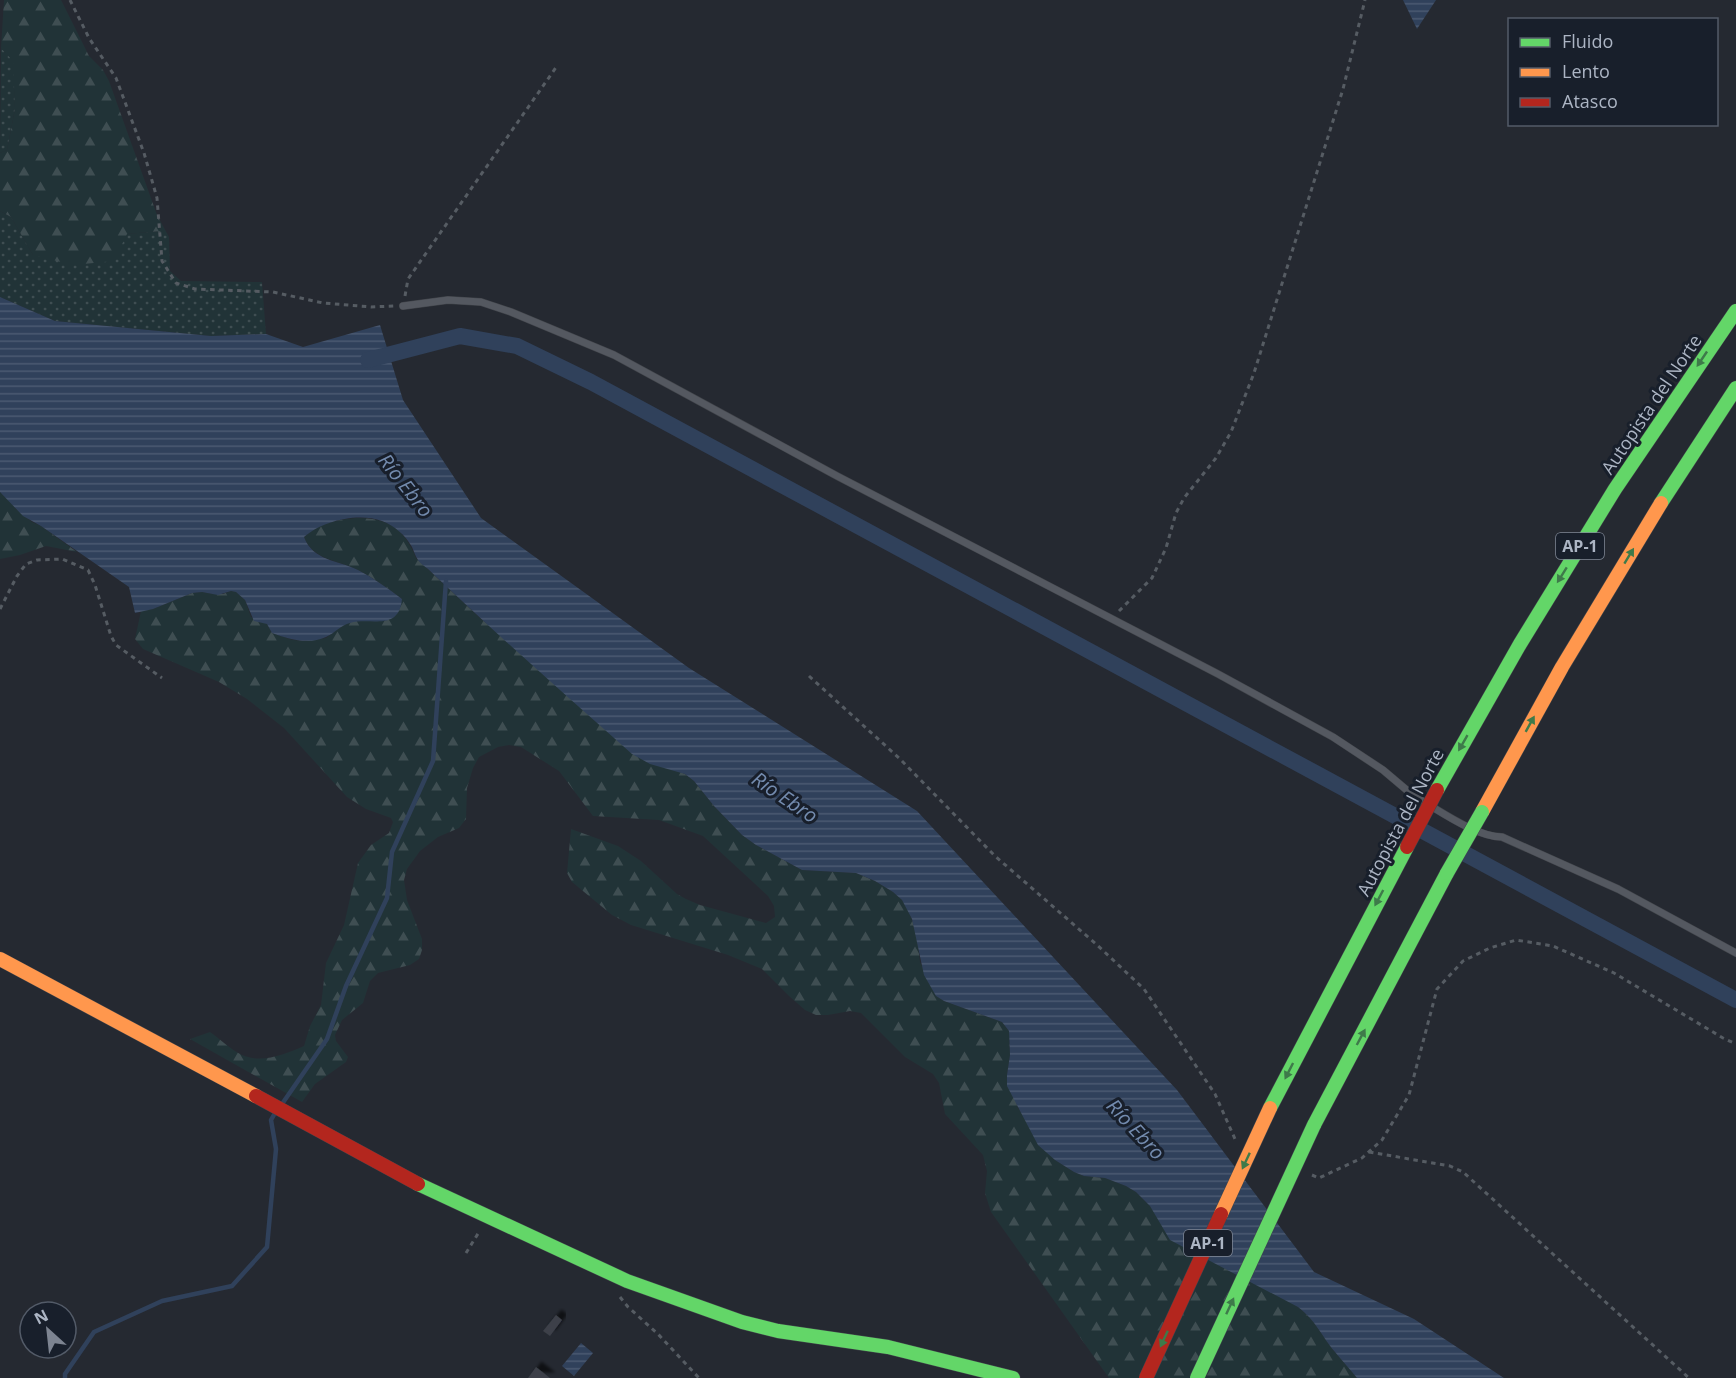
<svg xmlns="http://www.w3.org/2000/svg" width="1736" height="1378" font-family="'Open Sans',sans-serif">
	<style>
		.grass { fill: url(#grass-dots) }
		.forest { fill: url(#forest-firs) }
		.water { fill: url(#water-rules) }
		.lines { fill: none; stroke-linecap: round; stroke-linejoin: round }
		.stream { stroke: #30415b; stroke-width: 4.5 }
		.canal { stroke: #30415b; stroke-width: 16 }
		.building { fill: #3c4048; filter: url(#shadow) }
		.lane-casing { stroke: #41444a; stroke-width: 8 }
		.fast-casing { stroke: #41444a; stroke-width: 15 }
		.slow-casing { stroke: #41444a; stroke-width: 15 }
		.jam-casing { stroke: #41444a; stroke-width: 15 }
		.path { stroke: #565c63; stroke-width: 3; stroke-dasharray: 4.5 4.5; stroke-linecap: butt }
		.lane { stroke: #545860; stroke-width: 7 }
		.fast { stroke: #63d668; stroke-width: 14 }
		.slow { stroke: #ff974d; stroke-width: 14 }
		.jam { stroke: #b3261e; stroke-width: 14 }
		.fast-bridge-casing { stroke: #40454d; stroke-width: 15; stroke-linecap: butt }
		.slow-bridge-casing { stroke: #40454d; stroke-width: 15; stroke-linecap: butt }
		.jam-bridge-casing { stroke: #40454d; stroke-width: 15; stroke-linecap: butt }
		.fast-bridge { stroke: #63d668; stroke-width: 14 }
		.slow-bridge { stroke: #ff974d; stroke-width: 14 }
		.jam-bridge { stroke: #b3261e; stroke-width: 14 }
		.oneway { fill: #3e7a4a }
		.labels { text-anchor: middle; dominant-baseline: central; stroke-width: 6; stroke-linejoin: round; paint-order: stroke }
		.shield { fill: #181f2b; stroke: #808896; stroke-width: 1.5 }
		.shield-label { font-size: 16px; font-weight: bold; fill: #acb5c4 }
		.street-label { font-size: 18px; fill: #acb5c4; stroke: #181f2b }
		.water-label { font-size: 20px; font-style: italic; fill: #738bae; stroke: #181f2b }
	</style>
	<defs>
		<pattern id="grass-dots" width="8" height="8" patternUnits="userSpaceOnUse" patternTransform="scale(1.5)"><rect width="8" height="8" fill="#213337"/><path d="M2 2h.1M6 6h.1" fill="none" stroke="#3f4e52" stroke-width="1.8" stroke-linecap="round"/></pattern>
		<pattern id="forest-firs" width="22" height="20" patternUnits="userSpaceOnUse" patternTransform="scale(1.5)"><rect width="22" height="20" fill="#213337"/><path d="M5 1l3.5 6h-7zM16 11l3.5 6h-7z" fill="#3f4e52"/></pattern>
		<pattern id="water-rules" width="6" height="5" patternUnits="userSpaceOnUse" patternTransform="scale(1.5)"><rect width="6" height="5" fill="#30415b"/><path d="M0 2.5h6" fill="none" stroke="#4b5a71"/></pattern>
		<filter id="shadow"><feDropShadow dx="5.5" dy="-5.5" stdDeviation="1.5" flood-color="#0009"/></filter>
	</defs>
	<rect width="100%" height="100%" fill="#252931"/>
	<g class="grass">
		<path d="M1 48 14 61 15 109 7 150 0 153Z"/>
		<path d="M0 211 11 217 33 255 127 234 160 231 157 215 169 237 170 271 181 281 262 282 266 334 211 336 55 321 0 297Z"/>
	</g>
	<g class="forest">
		<path d="M4 0H61L89 56 103 70 109 81 157 215 161 231 127 234 114 261 73 265 33 255 11 217 0 211V153L7 150 15 109 13 61 1 48Z"/>
		<path d="M0 492 10 501 16 509 32 522 41 526 77 552 46 546 20 555 0 559Z"/>
		<path d="M356 518C388 518 404 528 416 558L481 619 675 770 685 774 694 781 714 806 742 835 756 845 802 870 856 873 875 881 893 892 902 900 908 909 916 931 920 962 936 996 944 1001 1002 1022 1009 1031 1010 1055 1007 1075 1018 1108 1055 1160 1074 1172 1084 1176 1105 1178 1126 1186 1136 1192 1150 1206 1298 1307C1317 1322 1320 1334 1335 1352 1342 1361 1350 1369 1357 1378H1109L991 1212 985 1193 987 1171 983 1155 945 1114 939 1083 933 1074 905 1057 861 1013 850 1011 828 1015H816L805 1010 789 996 762 969 728 955 631 925 612 915 572 882 567 873 571 829 618 846 641 861 677 894 686 899 700 905 766 923 775 917 774 906 768 896 703 836 659 820 593 816 559 771 521 747 509 745 498 747 479 757 473 768 467 788 466 819 459 828 438 837 420 851 407 869 404 880 407 900 422 939V950L419 959 410 965 378 973 370 981 363 1003 342 1020 335 1035 336 1041 348 1057 346 1062 315 1084 302 1102 190 1039 210 1032C220 1039 231 1050 242 1055 262 1064 285 1054 304 1046L310 1026 321 1005 326 963 344 925 358 863 371 845 389 833 393 822 391 818 366 809 347 797 284 728 247 699 219 682 143 649 135 639 141 611 153 609 192 593 202 592 213 594H223L231 591 236 592 245 600 251 617 267 624 272 633 293 640 305 641 326 638 343 625 402 599C388 588 373 578 358 570 338 560 313 560 304 537 319 523 336 520 356 518Z"/>
	</g>
	<g class="water">
		<path d="M1403 0H1436L1417 29Z"/>
		<path d="M0 297 55 321 211 336 266 334 303 347 380 325 403 400 481 518 689 668 917 811 1177 1090 1314 1272 1414 1319 1504 1378H1357C1350 1369 1342 1361 1335 1352 1320 1334 1317 1322 1298 1307L1170 1240 1150 1206 1136 1192 1126 1186 1105 1178 1084 1176 1074 1172 1055 1160 1038 1145 1007 1086V1075L1010 1055 1009 1031 1002 1022 944 1001 936 996 924 975 912 919 902 900 893 892 875 881 856 873 802 870 756 845 742 835 714 806 694 781 685 774 650 764 632 754C563 693 494 632 428 569 424 566 420 563 418 560 415 556 414 551 412 547 405 535 395 526 382 521 358 512 322 521 304 537 313 561 338 560 358 570 373 578 388 588 402 599 399 632 370 617 350 623 341 625 335 633 326 637 308 645 289 639 272 633L267 624 254 621 245 600 236 592 231 591 218 595 202 592 192 593 153 609 135 613 129 587 41 526 23 516 0 492Z"/>
		<path d="M581 1343 593 1353 574 1376 562 1366Z"/>
	</g>
	<g class="lines">
		<g class="stream">
			<path d="M282 1104 327 1039 346 986 387 898 392 852 433 761 446 581"/>
			<path d="M65 1378V1374L94 1332 162 1301 232 1286 267 1247 276 1149 271 1120 275 1113"/>
		</g>
		<path class="canal" d="M368 360 460 336 517 346 591 382 1736 1000"/>
	</g>
	<g class="building">
		<path d="M556 1315 562 1320 550 1336 543 1331Z"/>
		<path d="M536 1367 550 1378H528Z"/>
	</g>
	<g class="lines">
		<defs>
			<g id="lane">
				<path d="M403 306 448 300 481 302 511 312 614 355 837 476 1218 674 1333 737 1383 770 1409 792 1424 802"/>
				<path d="M1434 808C1452 819 1481 837 1502 837L1618 889 1736 953"/>
			</g>
			<g id="fast">
				<path d="M1661 503 1736 388"/>
				<path d="M1437 790 1520 644 1615 489 1736 311"/>
				<path d="M1270 1108 1407 847"/>
				<path d="M1314 1125 1447 873"/>
				<path d="M418 1184 627 1281 742 1322 778 1331 888 1347 1013 1378"/>
			</g>
			<g id="slow">
				<path d="M1482 812 1562 667 1661 503"/>
				<path d="M0 959 256 1096"/>
			</g>
			<path id="jam" d="M256 1096 418 1184"/>
		</defs>
		<use href="#lane" class="lane-casing"/>
		<use href="#fast" class="fast-casing"/>
		<use href="#slow" class="slow-casing"/>
		<use href="#jam" class="jam-casing"/>
		<g class="path">
			<path d="M70 0 89 38 116 78 144 153 157 198 162 261 176 283 195 289 273 292 323 303 371 307 394 306"/>
			<path d="M405 296 408 279 557 66"/>
			<path d="M0 609 17 576 26 564 37 560 62 559 88 570 95 585 111 636 116 645 162 678"/>
			<path d="M1119 611 1152 578 1166 548 1176 513 1184 498 1216 458 1231 432 1254 373 1343 89 1365 0"/>
			<path d="M809 676 899 758 995 856 1096 944 1144 989 1215 1094 1235 1139"/>
			<path d="M1369 1152 1450 1166 1463 1172 1689 1378"/>
			<path d="M1312 1175 1319 1178 1362 1158 1382 1140 1409 1095 1437 989 1463 961 1490 948 1516 940 1553 946 1614 973 1723 1038 1736 1044"/>
			<path d="M466 1253 479 1232"/>
			<path d="M620 1297 628 1307 658 1334 699 1378"/>
		</g>
		<use href="#lane" class="lane"/>
		<use href="#fast" class="fast"/>
		<use href="#slow" class="slow"/>
		<use href="#jam" class="jam"/>
		<defs>
			<g id="fast-bridge">
				<path d="M1447 873 1482 812"/>
				<path d="M1197 1378 1314 1125"/>
			</g>
			<path id="slow-bridge" d="M1221 1214 1270 1108"/>
			<g id="jam-bridge">
				<path d="M1407 847 1437 790"/>
				<path d="M1146 1378 1221 1214"/>
			</g>
		</defs>
		<use href="#fast-bridge" class="fast-bridge-casing"/>
		<use href="#slow-bridge" class="slow-bridge-casing"/>
		<use href="#jam-bridge" class="jam-bridge-casing"/>
		<use href="#fast-bridge" class="fast-bridge"/>
		<use href="#slow-bridge" class="slow-bridge"/>
		<use href="#jam-bridge" class="jam-bridge"/>
	</g>
	<defs><path id="oneway-solid" d="M-6-.8H1V-3.2L6.5 0L1 3.2V.8H-6Z" transform="scale(1.5)"/></defs>
	<g class="oneway">
		<use href="#oneway-solid" transform="translate(1702 359) rotate(124)"/>
		<use href="#oneway-solid" transform="translate(1629 556) rotate(-59)"/>
		<use href="#oneway-solid" transform="translate(1562 575) rotate(122)"/>
		<use href="#oneway-solid" transform="translate(1530 724) rotate(-61)"/>
		<use href="#oneway-solid" transform="translate(1463 743) rotate(120)"/>
		<use href="#oneway-solid" transform="translate(1379 898) rotate(118)"/>
		<use href="#oneway-solid" transform="translate(1361 1037) rotate(-62)"/>
		<use href="#oneway-solid" transform="translate(1289 1071) rotate(117)"/>
		<use href="#oneway-solid" transform="translate(1246 1161) rotate(115)"/>
		<use href="#oneway-solid" transform="translate(1230 1306) rotate(-65)"/>
		<use href="#oneway-solid" transform="translate(1164 1339) rotate(115)"/>
	</g>
	<g class="labels">
		<g class="shield">
			<rect x="1556" y="533" width="48" height="26" rx="4.5"/>
			<rect x="1184" y="1230" width="48" height="26" rx="4.5"/>
		</g>
		<g class="shield-label">
			<text x="1580" y="546">AP-1</text>
			<text x="1208" y="1243">AP-1</text>
		</g>
		<g class="street-label">
			<text transform="translate(1651 404) rotate(-56)">Autopista del Norte</text>
			<text transform="translate(1400 822) rotate(-62)">Autopista del Norte</text>
		</g>
		<g class="water-label">
			<text transform="translate(406 485) rotate(52)">Río Ebro</text>
			<text transform="translate(785 797) rotate(34)">Río Ebro</text>
			<text transform="translate(1136 1129) rotate(47)">Río Ebro</text>
		</g>
	</g>
	<rect x="1508" y="18" width="210" height="108" fill="#181f2b" stroke="#535b68" stroke-width="1.5"/>
	<rect x="1520" y="38" width="30" height="9" fill="#63d668" stroke="#535b68" stroke-width="1.5"/>
	<text x="1562" y="48" font-size="18" fill="#acb5c4">Fluido</text>
	<rect x="1520" y="68" width="30" height="9" fill="#ff974d" stroke="#535b68" stroke-width="1.5"/>
	<text x="1562" y="78" font-size="18" fill="#acb5c4">Lento</text>
	<rect x="1520" y="98" width="30" height="9" fill="#b3261e" stroke="#535b68" stroke-width="1.5"/>
	<text x="1562" y="108" font-size="18" fill="#acb5c4">Atasco</text>
	<g transform="translate(48 1330) rotate(333)"><circle r="28" fill="#181f2b" stroke="#535b68" stroke-width="1.5"/>
	<path d="M0-4.5L10 22L0 15L-10 22Z" fill="#7d8491"/>
	<text y="-9" font-size="16" font-weight="bold" text-anchor="middle" fill="#acb5c4">N</text>
	</g>
</svg>
